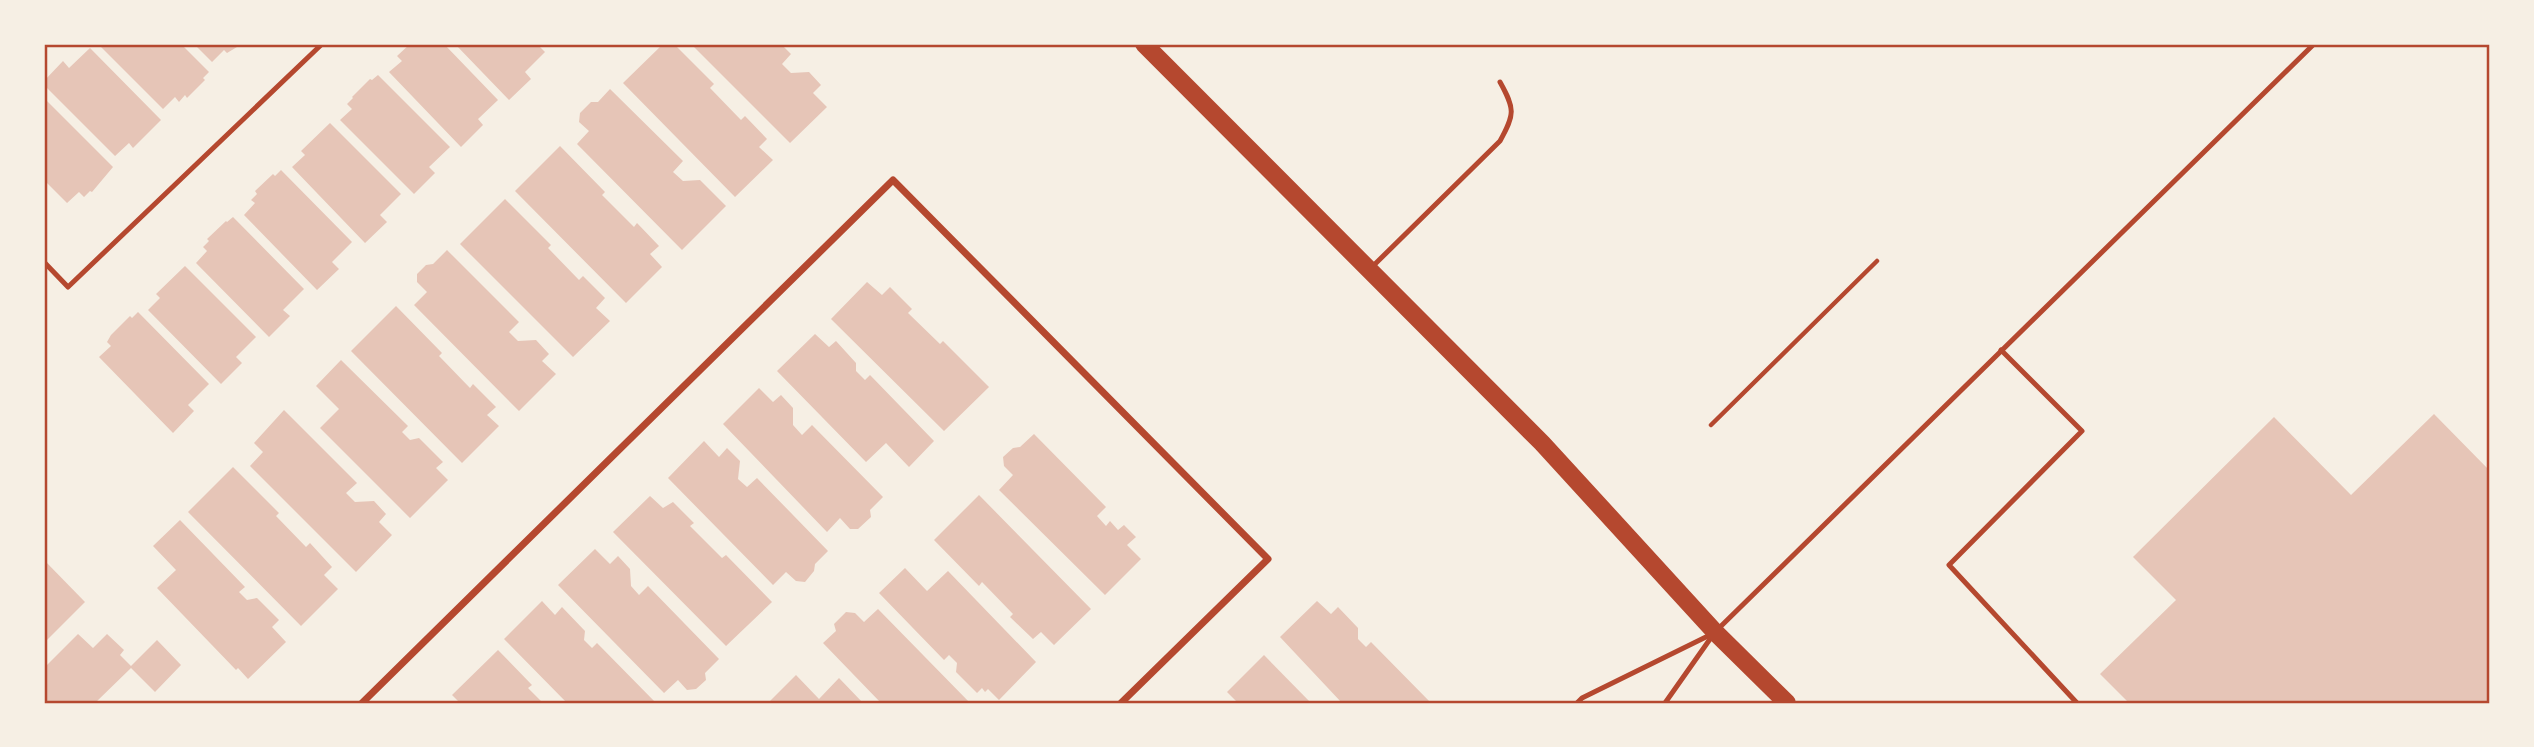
<svg xmlns="http://www.w3.org/2000/svg" width="2534" height="747" font-family="'PT Sans',sans-serif">
	<style>
		.building { fill: #e6c5b7 }
		.lines { fill: none; stroke-linecap: round; stroke-linejoin: round }
		.path { stroke: #b5482f; stroke-width: 4.5 }
		.service { stroke: #b5482f; stroke-width: 5 }
		.minor { stroke: #b5482f; stroke-width: 7 }
		.primary { stroke: #b5482f; stroke-width: 18 }
		.neatline { fill: none; stroke: #b5482f; stroke-width: 2.5 }
	</style>
	<rect width="100%" height="100%" fill="#f6efe4"/>
	<g class="building">
		<path d="M98 44H181L209 72 203 78 205 80 187 98 185 95 179 102 175 97 163 109Z"/>
		<path d="M194 44H242L227 53 224 50 212 62Z"/>
		<path d="M410 44H444L498 100 478 119 483 125 461 147 389 72 402 61 397 56Z"/>
		<path d="M455 44H537L545 52 525 72 531 79 509 100Z"/>
		<path d="M663 44H674L714 84 710 88 741 120 745 116 767 139 759 147 773 160 735 197 623 83Z"/>
		<path d="M691 44H781L791 54 782 64 791 73 809 72 821 85 813 93 827 107 790 143Z"/>
		<path d="M90 48 161 120 133 148 129 143 115 156 44 85V81L63 61 69 68Z"/>
		<path d="M378 75 450 147 429 167 435 173 414 194 340 120 352 109 347 104 353 98 352 97 370 79 372 80Z"/>
		<path d="M610 89 683 161 673 172 683 181 700 180 726 206 682 250 577 144 589 131 579 122 580 113 591 102H598Z"/>
		<path d="M44 98 113 167 92 192 90 191 84 197 79 192 67 203 44 180Z"/>
		<path d="M330 123 401 194 380 215 387 222 365 243 292 167 305 155 301 151Z"/>
		<path d="M560 146 605 192 602 195 634 227 637 223 659 246 650 254 662 267 626 303 515 191Z"/>
		<path d="M281 170 352 242 332 262 339 269 317 290 244 215 255 203 251 200 257 194 255 191 273 174 275 176Z"/>
		<path d="M505 199 551 245 548 248 579 280 583 276 605 298 596 308 610 321 573 357 460 244Z"/>
		<path d="M233 217 304 289 283 310 290 316 269 337 196 263 207 251 203 247 209 241 207 239 226 221 227 222Z"/>
		<path d="M447 250 519 322 509 332 518 341 536 340 549 354 542 361 556 374 519 411 414 305 427 292 417 282V274L426 265 433 264Z"/>
		<path d="M185 266 256 337 236 357 242 363 221 384 148 310 160 298 156 294Z"/>
		<path d="M867 282 882 295 890 287 912 309 908 313 940 344 943 341 989 387 944 431 831 319Z"/>
		<path d="M396 306 442 353 439 356 470 388 473 384 496 407 487 415 499 426 462 463 351 351Z"/>
		<path d="M138 312 209 384 188 405 194 411 173 433 99 357 111 346 107 342 111 335 130 316 132 318Z"/>
		<path d="M815 334 829 347 836 341 856 363V371L865 380 870 375 934 441 909 467 886 443 866 462 777 371Z"/>
		<path d="M341 360 408 426 402 432 410 440 419 438 443 462 436 468 448 480 410 518 320 428 339 409 316 386Z"/>
		<path d="M759 388 773 402 781 395 793 408V425L802 435 812 425 883 497 870 510 871 517 858 529H850L840 518 827 532 723 424Z"/>
		<path d="M284 410 357 483 346 493 355 502 374 501 386 514 379 522 392 535 356 572 250 466 263 452 254 443Z"/>
		<path d="M2434 414 2490 471V703H2129L2100 674 2176 600 2133 557 2274 417 2351 495Z"/>
		<path d="M1034 434 1106 507 1097 516 1106 526 1110 521 1118 530 1124 525 1136 537 1127 545 1141 559 1105 595 999 490 1013 475 1004 466 1003 457 1013 448 1020 447Z"/>
		<path d="M704 441 719 457 727 448 740 461 738 479 747 487 757 478 828 551 815 564 814 571 805 582 796 581 786 572 773 585 668 478Z"/>
		<path d="M233 467 279 513 276 516 306 547 310 543 332 567 324 575 338 589 301 626 188 512Z"/>
		<path d="M979 495 1091 609 1054 645 1041 632 1033 639 1010 617 1013 614 982 582 979 586 934 540Z"/>
		<path d="M650 496 663 508 673 502 694 523 690 526 722 558 726 555 772 602 726 646 613 532Z"/>
		<path d="M180 520 245 587 239 592 247 600 257 598 279 620 272 627 286 642 248 679 238 668 236 670 157 588 176 570 153 546Z"/>
		<path d="M595 549 610 564 618 556 630 569 631 586 639 595 648 586 719 659 705 673 706 680 696 689 687 690 678 680 664 693 558 585Z"/>
		<path d="M44 560 85 602 44 643Z"/>
		<path d="M905 568 927 591 948 571 1036 662 999 700 988 689 985 692 982 688 977 693 956 672 957 663 949 655 944 660 879 593Z"/>
		<path d="M542 601 555 615 562 607 585 631 584 640 592 648 597 643 656 703H567L504 639Z"/>
		<path d="M1317 601 1331 614 1338 607 1358 628V639L1366 647 1371 642 1431 703H1342L1280 637Z"/>
		<path d="M878 609 970 703H881L823 643 836 631 834 624 846 612 855 613 864 622Z"/>
		<path d="M78 634 93 648 107 634 124 650 120 655 131 666 157 640 181 665 155 692 131 668 95 703H44V668Z"/>
		<path d="M498 650 532 685 528 688 543 703H460L452 695Z"/>
		<path d="M1264 655 1311 703H1238L1227 692Z"/>
		<path d="M796 675 819 699 839 678 863 703H773L770 701Z"/>
	</g>
	<g class="lines">
		<path class="path" d="M1711 425 1877 261"/>
		<g class="service">
			<path d="M44 262 68 287 322 44"/>
			<path d="M1372 267 1500 141C1515 114 1515 109 1500 82"/>
			<path d="M2001 350 2082 431 1949 565 2077 703"/>
			<path d="M1577 703 1582 698 1712 634"/>
			<path d="M1665 703 1715 632 2314 44"/>
		</g>
		<path class="minor" d="M362 703 893 180 1268 559 1121 703"/>
		<path class="primary" d="M1144 44 1542 443 1715 632 1787 703"/>
	</g>
	<rect width="2534" height="747" fill="none" stroke="#f6efe4" stroke-width="91"/>
	<rect x="46" y="46" width="2442" height="656" class="neatline"/>
</svg>
